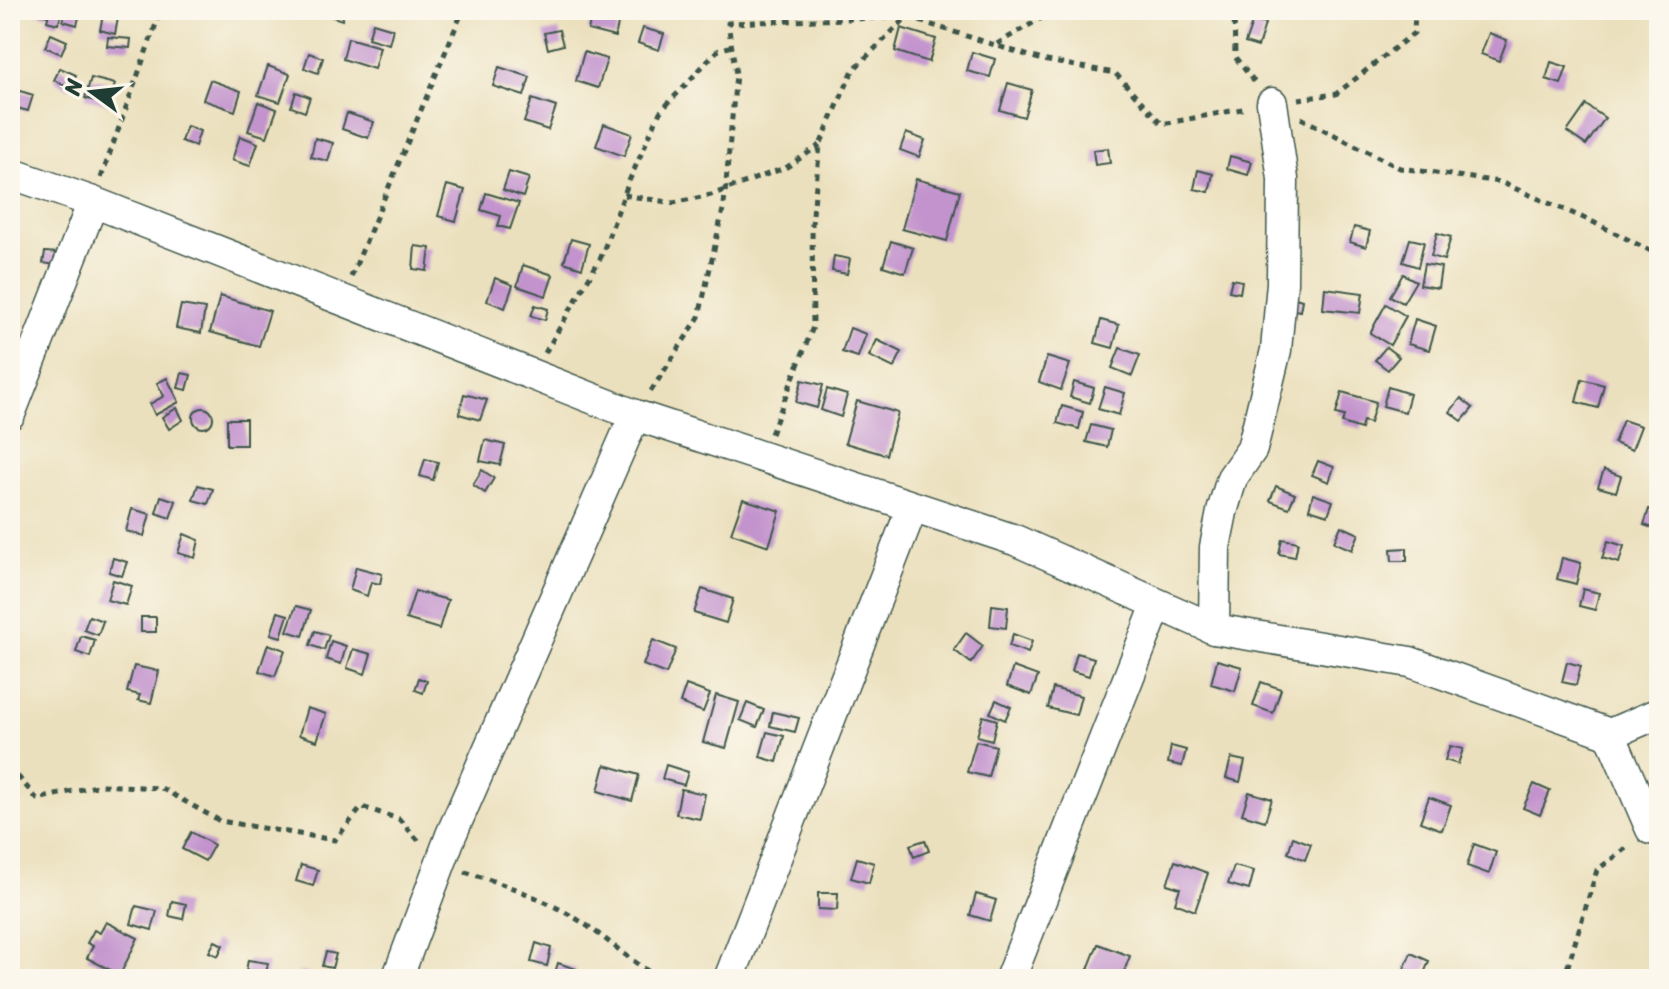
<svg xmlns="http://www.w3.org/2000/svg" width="1669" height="989" font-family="Sriracha,sans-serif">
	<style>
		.building { fill: #c293cd }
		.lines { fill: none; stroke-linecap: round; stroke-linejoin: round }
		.minor-casing { stroke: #3e5549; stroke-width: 33 }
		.path { stroke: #3e5549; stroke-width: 5; stroke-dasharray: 6 6; stroke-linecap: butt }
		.minor { stroke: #fff; stroke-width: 30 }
	</style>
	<rect width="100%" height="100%" fill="#fbf7ec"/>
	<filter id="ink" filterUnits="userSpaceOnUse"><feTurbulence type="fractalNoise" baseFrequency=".0125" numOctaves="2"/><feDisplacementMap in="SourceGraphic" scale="16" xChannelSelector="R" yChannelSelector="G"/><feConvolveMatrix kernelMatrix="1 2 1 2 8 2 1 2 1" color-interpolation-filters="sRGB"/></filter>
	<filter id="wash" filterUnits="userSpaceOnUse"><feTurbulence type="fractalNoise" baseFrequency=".006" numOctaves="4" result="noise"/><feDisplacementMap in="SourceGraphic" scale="32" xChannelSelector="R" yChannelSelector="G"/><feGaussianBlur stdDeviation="1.8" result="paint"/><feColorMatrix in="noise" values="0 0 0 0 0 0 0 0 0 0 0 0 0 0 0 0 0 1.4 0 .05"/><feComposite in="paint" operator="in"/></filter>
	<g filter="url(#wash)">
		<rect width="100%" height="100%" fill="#ebe0bd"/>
		<g id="blocks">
			<g class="building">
				<path d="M29 10H48L47 16Z"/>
				<path d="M50 10H63L58 24 47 21Z"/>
				<path d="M66 10H81L77 25 63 21Z"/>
				<path d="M329 10H345L342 20 327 15Z"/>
				<path d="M592 14 619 20 615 37 588 30Z"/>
				<path d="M103 15 118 18 115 34 100 30Z"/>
				<path d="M1253 20 1265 24 1258 47 1245 43Z"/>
				<path d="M373 23 393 29 389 44 368 38Z"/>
				<path d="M643 28 664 34 659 50 638 43Z"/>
				<path d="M901 28 936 39 929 62 895 51Z"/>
				<path d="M559 30 563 45 548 49 544 33Z"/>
				<path d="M1489 33 1507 40 1499 61 1481 54Z"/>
				<path d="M51 34 67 41 61 54 45 47Z"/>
				<path d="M108 37 131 39 130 48 107 46Z"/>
				<path d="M348 38 380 47 374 69 343 59Z"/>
				<path d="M584 52 607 59 598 88 576 81Z"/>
				<path d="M972 52 995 59 990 77 967 71Z"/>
				<path d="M309 53 323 58 318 73 304 68Z"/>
				<path d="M1551 62 1567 67 1561 84 1546 79Z"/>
				<path d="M268 66 290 74 280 102 258 95Z"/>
				<path d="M499 67 530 77 524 96 493 86Z"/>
				<path d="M60 68 76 75 69 88 54 80Z"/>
				<path d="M91 78 115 84 109 105 85 98Z"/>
				<path d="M210 80 241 91 235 111 203 100Z"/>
				<path d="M1008 83 1032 90 1024 117 1000 110Z"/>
				<path d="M17 90 33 95 28 111 13 107Z"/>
				<path d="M296 92 310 97 305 112 291 107Z"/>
				<path d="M532 99 556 107 548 130 524 122Z"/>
				<path d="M258 102 277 109 267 137 248 131Z"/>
				<path d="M1586 105 1605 118 1586 145 1567 132Z"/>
				<path d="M347 113 374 122 368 138 342 129Z"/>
				<path d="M604 124 632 134 624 156 596 146Z"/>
				<path d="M187 126 200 131 195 146 181 141Z"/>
				<path d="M906 133 925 140 919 157 900 150Z"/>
				<path d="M240 136 258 143 250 166 232 160Z"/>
				<path d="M315 138 333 143 328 161 311 157Z"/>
				<path d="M1108 148 1110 163 1095 165 1093 150Z"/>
				<path d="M1230 156 1252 162 1248 175 1227 169Z"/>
				<path d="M1198 170 1213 174 1209 192 1194 189Z"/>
				<path d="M509 172 529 178 523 197 503 190Z"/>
				<path d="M916 179 960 191 947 241 902 229Z"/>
				<path d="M447 185 465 190 456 221 438 216Z"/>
				<path d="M486 193 519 203 510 229 498 226 501 216 481 210Z"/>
				<path d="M1354 227 1370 231 1366 247 1350 242Z"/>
				<path d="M1437 233 1451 237 1444 260 1431 256Z"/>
				<path d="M571 239 589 244 582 268 564 262Z"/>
				<path d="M1410 239 1424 242 1418 267 1403 262Z"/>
				<path d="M891 241 913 248 905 273 883 266Z"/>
				<path d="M415 246 430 248 427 271 413 269Z"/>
				<path d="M45 252 58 253 56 265 43 263Z"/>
				<path d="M834 256 850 259 847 274 832 271Z"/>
				<path d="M1424 264 1441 267 1438 288 1420 285Z"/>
				<path d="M523 265 553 275 546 296 517 286Z"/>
				<path d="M1403 274 1416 281 1403 303 1390 296Z"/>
				<path d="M495 278 513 285 505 308 487 301Z"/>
				<path d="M1232 279 1242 281 1240 293 1229 291Z"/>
				<path d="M1325 288 1363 293 1360 313 1323 309Z"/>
				<path d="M220 296 270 311 259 346 210 332Z"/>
				<path d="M1292 297 1302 300 1300 311 1289 309Z"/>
				<path d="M1386 304 1406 316 1390 345 1370 333Z"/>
				<path d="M181 305 205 309 201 333 176 328Z"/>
				<path d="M535 305 548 309 545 320 531 316Z"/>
				<path d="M1415 319 1436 326 1429 350 1408 344Z"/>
				<path d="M1101 320 1119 325 1113 348 1095 343Z"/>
				<path d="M850 328 866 334 858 357 842 352Z"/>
				<path d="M877 340 902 352 894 368 869 356Z"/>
				<path d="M1386 347 1399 357 1388 370 1375 360Z"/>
				<path d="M1120 348 1140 355 1132 376 1112 368Z"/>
				<path d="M1047 357 1070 364 1061 390 1039 382Z"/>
				<path d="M182 373 191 375 187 390 178 388Z"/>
				<path d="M167 378 179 402 155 415 150 404 164 396 157 383Z"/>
				<path d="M1582 379 1604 385 1598 408 1576 402Z"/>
				<path d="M802 380 823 385 817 408 796 402Z"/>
				<path d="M1074 382 1094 388 1090 403 1070 397Z"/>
				<path d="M1105 387 1125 393 1119 415 1098 409Z"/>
				<path d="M1388 387 1410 394 1405 412 1383 406Z"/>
				<path d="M827 389 847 395 841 417 821 410Z"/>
				<path d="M1342 392 1376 402 1370 423 1363 421 1361 429 1342 423 1344 416 1336 414Z"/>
				<path d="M464 394 487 400 480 420 459 414Z"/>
				<path d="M1461 398 1473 408 1462 421 1450 412Z"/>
				<path d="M857 401 898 413 886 455 845 443Z"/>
				<path d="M1062 406 1083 412 1079 429 1057 423Z"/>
				<circle cx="203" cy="418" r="10"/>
				<path d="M177 408 183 420 169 429 162 417Z"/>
				<rect x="227" y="419" width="19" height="26"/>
				<path d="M1623 420 1641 426 1632 450 1614 443Z"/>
				<path d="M1091 425 1111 430 1107 447 1086 442Z"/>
				<path d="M485 440 505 445 500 465 480 461Z"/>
				<path d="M425 459 438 462 433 480 420 476Z"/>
				<path d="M1318 461 1334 467 1329 482 1312 475Z"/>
				<path d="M482 470 494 478 485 493 473 485Z"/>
				<path d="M1604 470 1621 476 1616 492 1598 487Z"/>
				<path d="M198 485 213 489 208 504 193 500Z"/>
				<path d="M1276 486 1295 494 1289 508 1270 501Z"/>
				<path d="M1313 494 1333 501 1328 515 1309 509Z"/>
				<path d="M161 496 176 501 170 518 156 513Z"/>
				<path d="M743 499 780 511 769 546 731 533Z"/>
				<path d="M132 509 150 514 144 536 126 531Z"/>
				<path d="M1649 509 1659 512V530L1644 525Z"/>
				<path d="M1341 526 1359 534 1352 550 1334 542Z"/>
				<path d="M184 534 199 540 195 558 178 553Z"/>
				<path d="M1282 539 1298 542 1295 557 1279 554Z"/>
				<path d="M1608 541 1624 546 1619 563 1602 558Z"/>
				<path d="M1407 548V561H1392L1391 549Z"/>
				<path d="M113 558 127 562 122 576 109 572Z"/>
				<path d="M1562 558 1581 563 1576 584 1557 579Z"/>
				<path d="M356 567 382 574 380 584 371 582 367 596 350 590Z"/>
				<path d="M113 580 132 586 126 605 107 600Z"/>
				<path d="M702 589 733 599 726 623 694 613Z"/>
				<path d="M1583 589 1599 593 1595 610 1579 606Z"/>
				<path d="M415 591 448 600 439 629 406 619Z"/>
				<path d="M992 605 1008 607 1006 628 990 626Z"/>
				<path d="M296 606 311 610 303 636 287 631Z"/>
				<path d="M278 612 288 615 281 637 271 634Z"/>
				<path d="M89 616 103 621 98 635 84 630Z"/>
				<rect x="141" y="617" width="15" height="15"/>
				<path d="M315 631 329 635 324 650 310 645Z"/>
				<path d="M966 633 983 646 971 663 954 650Z"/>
				<path d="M1013 634 1032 641 1028 653 1009 646Z"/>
				<path d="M81 636 95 640 90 657 76 652Z"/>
				<path d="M653 640 676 649 666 674 643 665Z"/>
				<path d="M331 641 346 646 341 664 326 659Z"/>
				<path d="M268 644 285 650 275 676 259 671Z"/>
				<path d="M353 649 371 654 365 674 347 668Z"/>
				<path d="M1077 653 1094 658 1089 676 1072 671Z"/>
				<path d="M1217 660 1242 667 1235 691 1211 684Z"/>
				<path d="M1567 662 1581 666 1576 685 1562 682Z"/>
				<path d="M134 666 159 671 151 703 138 700 140 695 127 692Z"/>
				<path d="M1013 667 1038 676 1031 695 1007 686Z"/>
				<path d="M419 678 427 681 423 693 415 690Z"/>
				<path d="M1261 682 1281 689 1273 713 1253 706Z"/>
				<path d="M686 685 710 694 703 712 680 703Z"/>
				<path d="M1053 688 1081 696 1076 715 1048 708Z"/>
				<path d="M716 695 739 702 726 748 703 742Z"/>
				<path d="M996 700 1011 707 1005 720 990 713Z"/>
				<path d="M747 703 764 710 757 727 740 720Z"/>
				<path d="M307 708 326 714 317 741 299 735Z"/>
				<path d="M773 712 799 718 795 732 770 726Z"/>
				<path d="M983 716 997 720 992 740 977 736Z"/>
				<path d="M767 732 784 736 777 762 760 757Z"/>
				<path d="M976 741 996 746 988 777 967 772Z"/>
				<path d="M1171 746 1186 750 1182 766 1168 763Z"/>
				<path d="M1450 746 1463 749 1458 764 1445 760Z"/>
				<path d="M1231 758 1245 761 1240 782 1226 778Z"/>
				<path d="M605 765 639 775 632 801 598 791Z"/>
				<path d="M666 765 688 772 684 785 662 779Z"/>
				<path d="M1534 784 1550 791 1540 815 1523 808Z"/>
				<path d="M681 789 705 794 700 819 676 814Z"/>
				<path d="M1249 792 1272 799 1265 821 1242 814Z"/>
				<path d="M1429 797 1451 805 1442 830 1420 822Z"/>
				<path d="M191 832 214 845 205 861 182 849Z"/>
				<path d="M1293 837 1311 844 1305 860 1288 853Z"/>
				<path d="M925 840 929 851 914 857 910 845Z"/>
				<path d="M1474 844 1496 852 1489 874 1467 866Z"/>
				<path d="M857 858 874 863 869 883 851 878Z"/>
				<path d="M1175 861 1208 873 1195 911 1175 903 1180 888 1167 884Z"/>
				<path d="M301 865 318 870 313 886 296 881Z"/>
				<path d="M1234 866 1254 871 1249 890 1228 884Z"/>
				<path d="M818 893H838L837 910 818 909Z"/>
				<path d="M976 894 996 900 990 921 970 915Z"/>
				<path d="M172 901 186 904 183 919 169 916Z"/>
				<path d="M136 906 157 911 152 930 131 924Z"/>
				<path d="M106 922 138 938 120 975 87 958 93 946 87 943 94 930 100 933Z"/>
				<path d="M215 941 223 945 218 956 209 952Z"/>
				<path d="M536 943 551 948 547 966 531 962Z"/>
				<path d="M1098 944 1130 956 1121 979 1088 969Z"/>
				<path d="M326 952 336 954 332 968 322 966Z"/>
				<path d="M1411 953 1429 961 1423 976 1404 969Z"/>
				<path d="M248 960 268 963 265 979 245 978Z"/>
				<path d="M558 963 576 969 573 979H553Z"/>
				<path d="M299 972 329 977V979H298Z"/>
			</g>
		</g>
	</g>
	<g filter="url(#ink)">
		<use href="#blocks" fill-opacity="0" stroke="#3e5549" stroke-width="2"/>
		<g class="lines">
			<defs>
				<g id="minor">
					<path d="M10 173 93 202 635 415 1015 540 1214 629 1410 662 1610 734 1651 829 1659 831"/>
					<path d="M10 414 93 202"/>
					<path d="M1214 629 1215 547 1222 512 1232 478 1252 449 1276 350 1282 283 1283 179 1272 103"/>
					<path d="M1610 734 1659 713"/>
					<path d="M397 979 451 835 635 415"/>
					<path d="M729 979 912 508"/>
					<path d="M1010 979 1157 605"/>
				</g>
			</defs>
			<use href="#minor" class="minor-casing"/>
			<g class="path">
				<path d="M1234 10 1235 57 1257 85"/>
				<path d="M997 44 1055 10"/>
				<path d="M1298 99 1336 94 1414 33 1415 10"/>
				<path d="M1301 118 1400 168 1500 182 1593 222 1659 255"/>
				<path d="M101 178 161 10"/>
				<path d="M624 195 673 203 711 195 787 167 820 145"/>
				<path d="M351 277 463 10"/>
				<path d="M545 353 601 257 629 181 660 112 717 51 732 46"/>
				<path d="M651 391 699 317 724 205 736 74 728 23 907 17 906 10"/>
				<path d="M771 434 813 327 812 224 820 145 853 70 907 17 1042 60 1115 73 1162 124 1247 108"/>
				<path d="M10 767 37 799 101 785 161 788 220 821 335 840 362 807 399 819 419 841"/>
				<path d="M465 872C505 884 545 899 580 921 608 939 631 962 661 979"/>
				<path d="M1564 979 1597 870 1630 845"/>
			</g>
			<use href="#minor" class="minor"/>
		</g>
	</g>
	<rect width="1669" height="989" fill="none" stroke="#fbf7ec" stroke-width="40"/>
	<g transform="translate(92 92) rotate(285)" stroke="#fbf7ec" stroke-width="6" paint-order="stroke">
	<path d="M0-6L14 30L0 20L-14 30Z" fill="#1f3d34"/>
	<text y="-12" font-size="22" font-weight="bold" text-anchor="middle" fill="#1f3d34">N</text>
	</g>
</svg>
